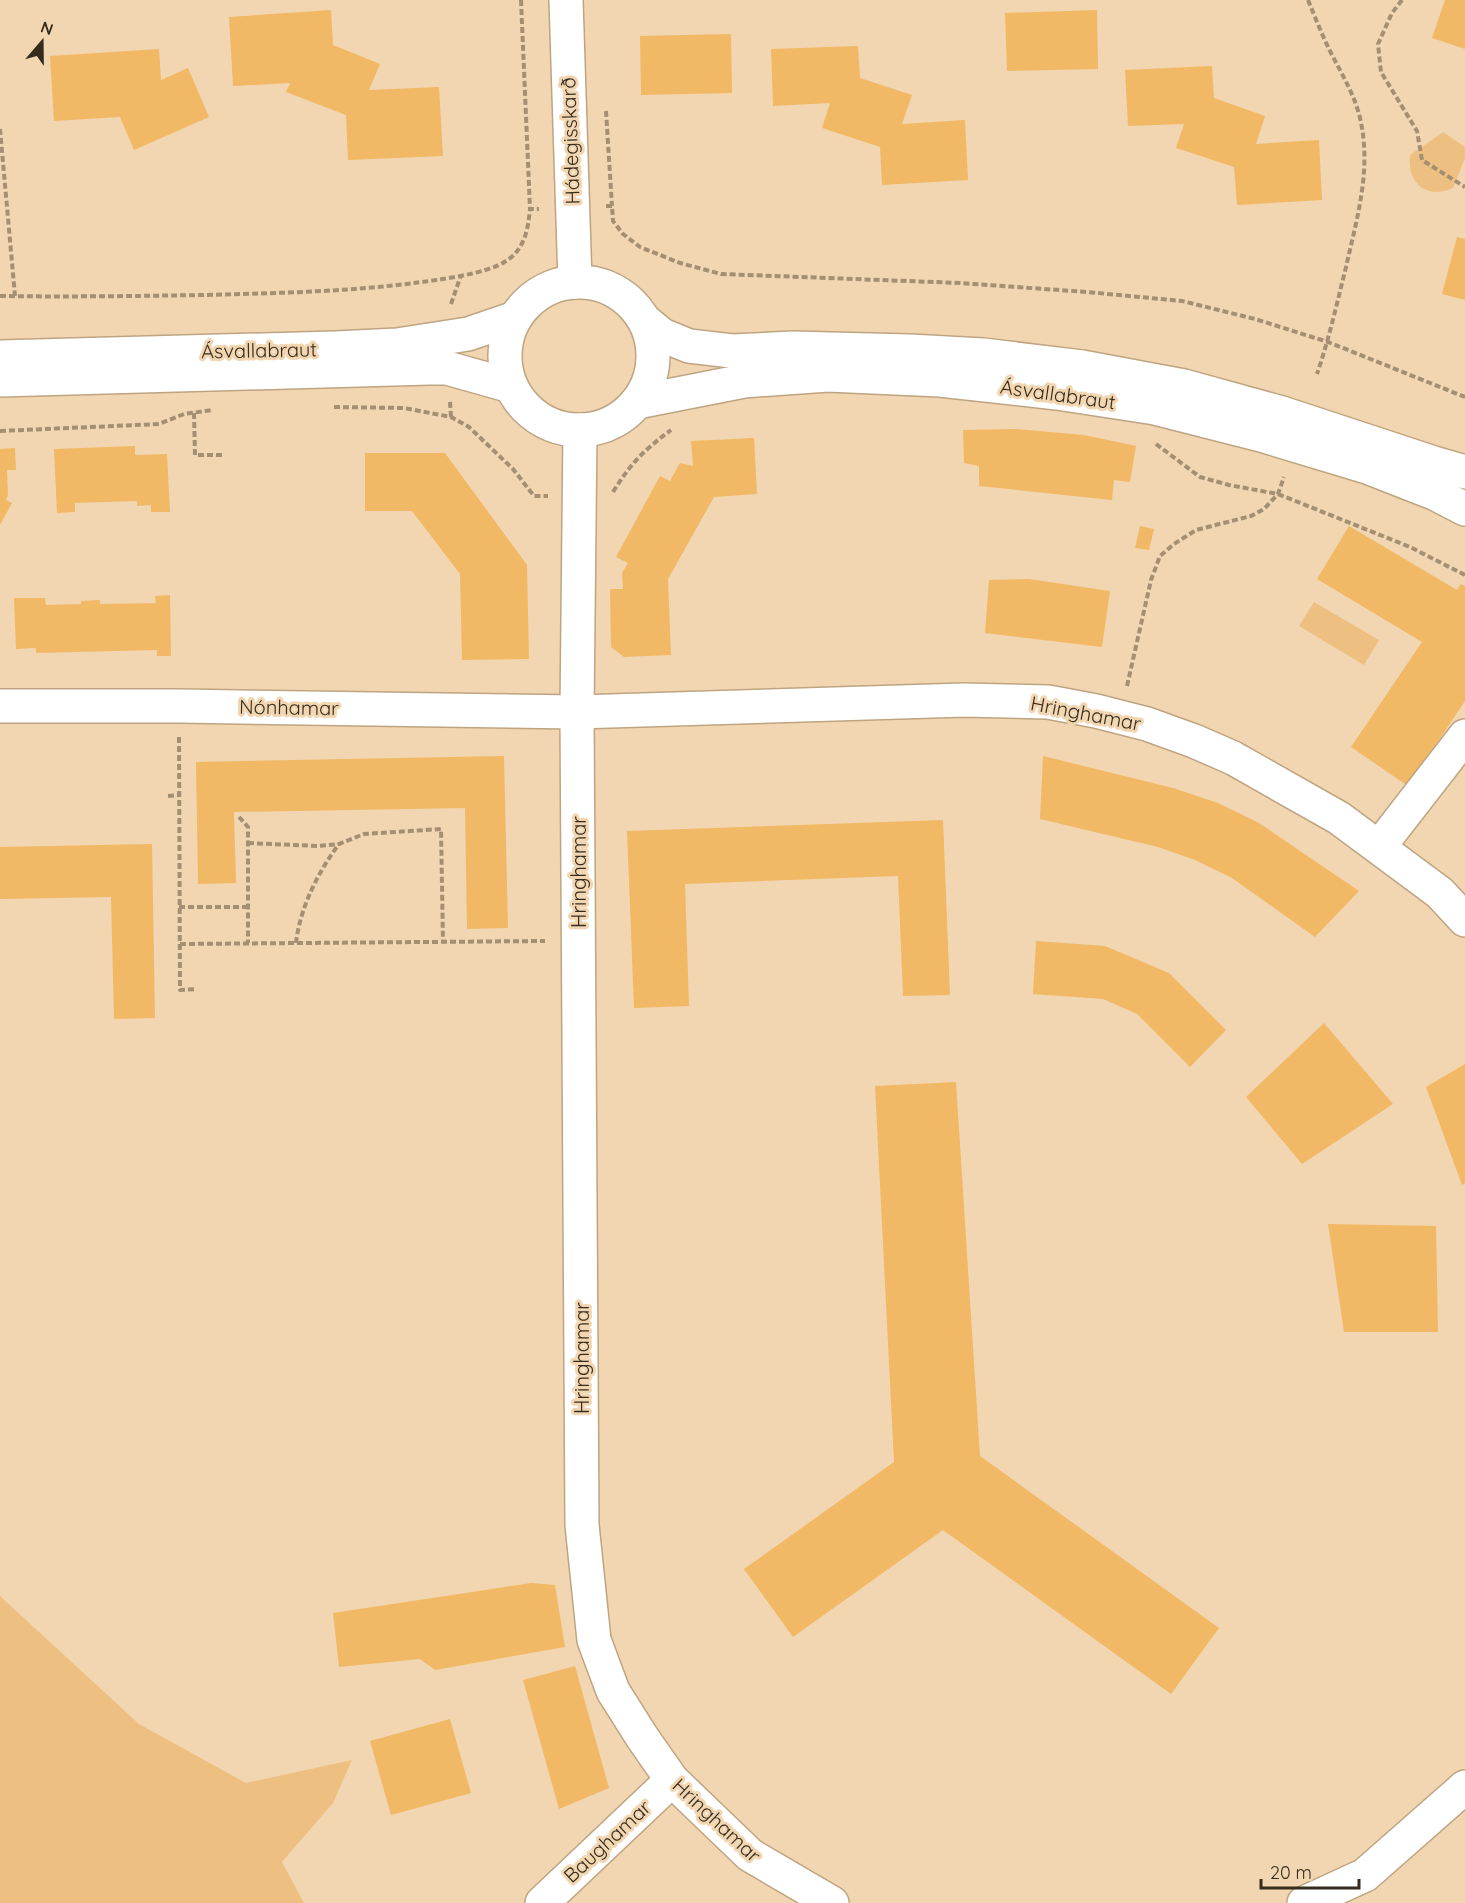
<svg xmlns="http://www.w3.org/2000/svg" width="1465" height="1903" font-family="Quicksand,sans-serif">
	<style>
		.green { fill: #edc081 }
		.building { fill: #f1b865 }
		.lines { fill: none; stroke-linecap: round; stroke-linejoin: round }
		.street-casing { stroke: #bea481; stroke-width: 36 }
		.secondary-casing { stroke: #bea481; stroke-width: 36 }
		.path { stroke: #a48f73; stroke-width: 4; stroke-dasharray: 6 3; stroke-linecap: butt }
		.street { stroke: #fff; stroke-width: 33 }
		.secondary { stroke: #fff; stroke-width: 33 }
		.labels { text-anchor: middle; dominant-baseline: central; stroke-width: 6; stroke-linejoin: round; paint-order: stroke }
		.street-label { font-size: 20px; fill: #362c1d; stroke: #f2d6b1 }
	</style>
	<rect width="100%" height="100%" fill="#f2d6b1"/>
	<g class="green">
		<path d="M1443 132 1465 147V158L1453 188C1426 200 1407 183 1410 155Z"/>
		<path d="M1314 602 1379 640 1364 665 1299 626Z"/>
		<path d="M0 1596 139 1724 246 1783 352 1760 333 1803 282 1862 304 1903H0Z"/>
	</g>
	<g class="building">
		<path d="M1445 0H1465V49L1432 38Z"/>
		<path d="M331 10 333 45 380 64 369 90 439 87 443 156 348 160 346 115 286 92 290 83 233 86 229 17Z"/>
		<path d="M1097 10 1098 69 1007 71 1005 13Z"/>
		<path d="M731 34 732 93 641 95 640 36Z"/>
		<path d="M858 46 860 78 912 95 902 124 965 120 968 180 882 185 880 147 822 128 830 103 773 106 771 49Z"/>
		<path d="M159 49 161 80 188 68 209 117 134 150 120 117 54 121 50 56Z"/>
		<path d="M1212 66 1214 98 1265 116 1256 144 1319 140 1322 200 1237 205 1234 167 1176 148 1184 124 1128 126 1125 70Z"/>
		<path d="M1457 237 1465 239V300L1442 294Z"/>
		<path d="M1016 429 1084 435 1136 446 1130 482 1114 480 1112 500 979 486V466L964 463 963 430Z"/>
		<path d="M754 438 757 494 714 497 668 579 671 655 624 657 611 647 610 589H623L622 573 628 563 616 557 660 476 670 481 680 463 693 466 691 441Z"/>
		<path d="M135 446V455L167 454 170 512H151V505L137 506V501L75 503V512L57 513 54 449Z"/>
		<path d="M15 448 16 470H7L8 495 6 500 12 503 0 525V449Z"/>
		<path d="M365 453H445L527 565 529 659 462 660 460 574 412 511H365Z"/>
		<path d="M1140 526 1154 529 1149 550 1135 548Z"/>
		<path d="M1349 526 1457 590 1461 584 1465 586V701L1408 786 1351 747 1422 642 1317 579Z"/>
		<path d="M1029 579 1110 591 1102 647 985 633 989 580Z"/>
		<path d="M170 595 171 656H157V650L36 653V648L16 649 14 598H45L46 605 81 604V601L100 600V604L156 603 155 596Z"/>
		<path d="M504 756 508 928 467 929 465 808 234 812 236 883 198 884 196 762Z"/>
		<path d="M1043 756 1173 788 1218 803 1259 823 1359 891 1315 937 1232 878 1195 860 1158 847 1040 819Z"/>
		<path d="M943 820 950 995 903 996 898 876 685 884 689 1006 634 1008 627 831Z"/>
		<path d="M152 844 155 1018 114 1019 111 897 0 899V847Z"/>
		<path d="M1036 941 1105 946 1169 973 1226 1030 1190 1067 1137 1014 1103 999 1033 994Z"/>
		<path d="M1324 1023 1393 1104 1302 1164 1246 1097Z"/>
		<path d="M1465 1064V1183L1462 1185 1426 1087Z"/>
		<path d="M956 1082 980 1456 1219 1628 1171 1694 943 1530 793 1637 744 1569 894 1462 875 1086Z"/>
		<path d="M1328 1224 1436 1226 1438 1332H1344Z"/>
		<path d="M531 1583 555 1585 565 1647 435 1670 420 1659 339 1667 333 1613Z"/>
		<path d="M575 1666 609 1788 559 1809 523 1680Z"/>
		<path d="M450 1719 471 1793 391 1815 370 1741Z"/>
	</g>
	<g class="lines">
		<defs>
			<g id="street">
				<path d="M566 0 575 282"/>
				<path d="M580 430 577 712 582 1525 594 1640 613 1691 642 1737 672 1780 750 1855 832 1903"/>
				<path d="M0 706H179L577 712 964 700 1048 702 1096 711 1147 724 1194 741 1233 758 1339 818 1440 893 1465 920"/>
				<path d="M1379 847 1465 736"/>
				<path d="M542 1903 672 1780"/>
				<path d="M1304 1903 1365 1875 1465 1787"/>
			</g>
			<g id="secondary">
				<circle cx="579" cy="356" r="74"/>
				<path d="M645 321 662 335 689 346 732 351 793 348 910 351 983 355 1082 367 1184 386 1282 413 1434 463 1465 472"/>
				<path d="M0 357 335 348 397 345 468 334 515 318"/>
				<path d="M0 380 429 368H447L511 386"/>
				<path d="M637 402 744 381 828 375 940 380 1057 393 1155 408 1261 435 1367 467 1436 494 1465 509"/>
			</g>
		</defs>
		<use href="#street" class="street-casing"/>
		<use href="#secondary" class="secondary-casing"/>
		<g class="path">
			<path d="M521 0 530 209"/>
			<path d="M1308 0C1315 17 1322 35 1330 51 1341 73 1354 93 1360 118 1372 169 1357 218 1346 267 1337 303 1329 339 1317 374"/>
			<path d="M1402 0 1392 13 1378 44 1381 72 1417 131 1422 160 1465 187"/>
			<path d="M606 111 612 206"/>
			<path d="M0 129 15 296"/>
			<path d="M606 206H612L613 221 623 234 640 247 680 263 721 274 960 283 1087 292 1182 301 1255 319 1328 342 1465 397"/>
			<path d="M0 296C68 297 137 296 205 295 275 293 344 292 414 283 437 280 487 274 506 261 525 249 528 229 530 209H539"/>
			<path d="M451 304 461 275"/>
			<path d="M450 402 451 417"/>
			<path d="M334 407 404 408 451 417 469 427 513 469 534 496H548"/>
			<path d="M194 413 195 455H225"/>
			<path d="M0 431 159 424 184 414 213 410"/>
			<path d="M1156 444 1200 477 1229 485 1278 494 1410 547 1465 575"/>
			<path d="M613 492C631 463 644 450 671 430"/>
			<path d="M1127 686 1151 580 1160 556 1174 544 1196 530 1251 516 1264 509 1278 494 1284 477"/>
			<path d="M179 737 180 990 197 989"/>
			<path d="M168 796 179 795"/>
			<path d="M239 817 248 827V943"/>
			<path d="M248 843 318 846 339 844 364 834 441 829 443 942"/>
			<path d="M179 907H248"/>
			<path d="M296 943C300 908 318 872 339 844"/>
			<path d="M180 944 545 941"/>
		</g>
		<use href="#street" class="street"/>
		<use href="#secondary" class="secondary"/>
	</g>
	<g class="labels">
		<g class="street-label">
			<text transform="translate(570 141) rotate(-92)">Hádegisskarð</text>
			<text transform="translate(259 350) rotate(-1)">Ásvallabraut</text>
			<text transform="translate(1058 394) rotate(8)">Ásvallabraut</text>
			<text transform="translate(289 707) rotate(1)">Nónhamar</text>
			<text transform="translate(1086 713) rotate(11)">Hringhamar</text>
			<text transform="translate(578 872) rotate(-90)">Hringhamar</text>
			<text transform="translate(581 1358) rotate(-90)">Hringhamar</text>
			<text transform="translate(717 1820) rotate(43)">Hringhamar</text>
			<text transform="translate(607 1841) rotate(-43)">Baughamar</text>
		</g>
	</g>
	<g transform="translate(42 42) rotate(20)" stroke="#f2d6b1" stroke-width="4.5" paint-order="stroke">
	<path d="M0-4.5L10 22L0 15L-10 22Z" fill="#362c1d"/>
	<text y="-9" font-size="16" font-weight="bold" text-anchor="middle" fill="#362c1d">N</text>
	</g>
	<path d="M1261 1879v9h98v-9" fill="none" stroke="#362c1d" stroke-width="3"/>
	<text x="1270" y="1879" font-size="18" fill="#362c1d" stroke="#f2d6b1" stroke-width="4.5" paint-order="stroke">20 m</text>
</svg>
